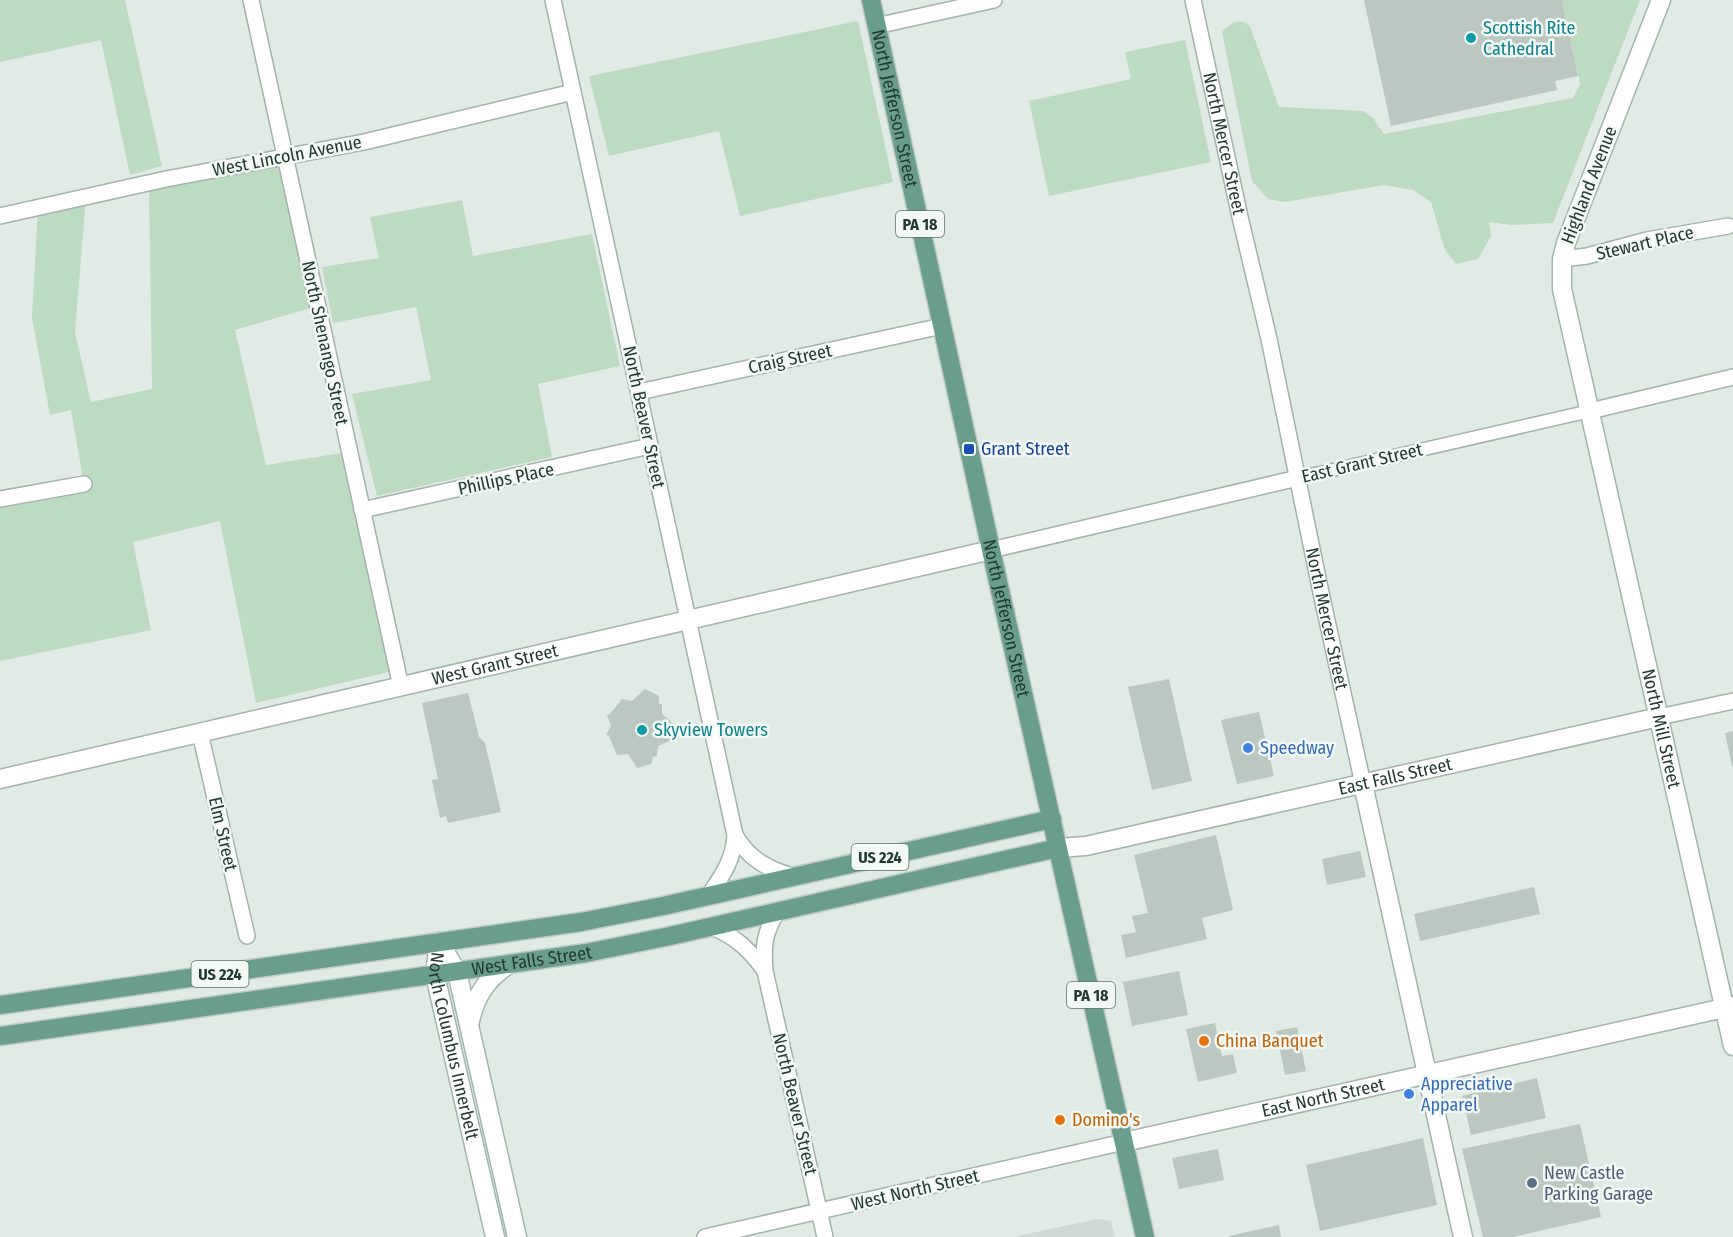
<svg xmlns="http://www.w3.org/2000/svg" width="1733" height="1237" font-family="'Fira Sans Condensed',sans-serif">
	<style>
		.built { fill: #d0dad5 }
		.green { fill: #bcdbc1 }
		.building { fill: #bac8c1 }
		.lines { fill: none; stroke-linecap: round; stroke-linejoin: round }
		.pedestrian-casing { stroke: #a4b2ac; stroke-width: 15 }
		.minor-casing { stroke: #a4b2ac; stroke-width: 18 }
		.tertiary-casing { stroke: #a4b2ac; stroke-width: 21 }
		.secondary-casing { stroke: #a1b6ad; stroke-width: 21 }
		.primary-casing { stroke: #c1c8c6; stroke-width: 21 }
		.pedestrian { stroke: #fff; stroke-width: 12 }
		.minor { stroke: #fff; stroke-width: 15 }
		.tertiary { stroke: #fff; stroke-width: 18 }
		.secondary { stroke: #fff; stroke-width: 18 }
		.primary { stroke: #699d8c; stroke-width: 18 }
		.culture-dot { fill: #0f9aa8; stroke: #f2f8f4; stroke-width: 2 }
		.transit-dot { fill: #1a4fb4; stroke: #f2f8f4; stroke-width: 2 }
		.shop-dot { fill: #3f7fe0; stroke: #f2f8f4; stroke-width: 2 }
		.food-dot { fill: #e8710a; stroke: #f2f8f4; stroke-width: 2 }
		.service-dot { fill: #5c6f8a; stroke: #f2f8f4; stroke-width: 2 }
		.labels { text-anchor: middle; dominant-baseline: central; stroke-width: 5; stroke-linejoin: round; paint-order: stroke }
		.shield { fill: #f2f8f4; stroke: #61736c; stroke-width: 1.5 }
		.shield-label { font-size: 16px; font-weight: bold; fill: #233a32 }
		.culture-label { font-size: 18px; fill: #0d838f; stroke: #f2f8f4; text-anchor: start }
		.street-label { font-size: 18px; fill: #233a32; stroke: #f2f8f4 }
		.transit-label { font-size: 18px; fill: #164399; stroke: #f2f8f4; text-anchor: start }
		.shop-label { font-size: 18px; fill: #366cbe; stroke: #f2f8f4; text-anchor: start }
		.food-label { font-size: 18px; fill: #c56008; stroke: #f2f8f4; text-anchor: start }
		.service-label { font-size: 18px; fill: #4e5e75; stroke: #f2f8f4; text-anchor: start }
	</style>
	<rect width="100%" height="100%" fill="#e1ebe6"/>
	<path class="built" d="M1097 1219 1111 1221 1115 1237H1014Z"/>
	<g class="green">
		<path d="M0 0H125L162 166 130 175 101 40 0 62Z"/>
		<path d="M1562 0H1640L1553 223 1511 225 1489 222 1491 236 1478 259 1456 264 1445 250 1431 202 1413 190 1384 185 1285 202 1268 199 1252 181 1222 32C1231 22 1239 18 1250 26L1279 107 1363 111 1373 118 1384 134 1573 98 1580 84Z"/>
		<path d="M858 21 893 182 740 216 719 131 609 156 589 76Z"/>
		<path d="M1185 40 1211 162 1049 196 1029 101 1131 79 1125 52Z"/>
		<path d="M285 157 317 306 235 330 266 465 348 452 397 670 256 703 220 521 133 542 151 630 0 661V499L84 484 71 410 50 415 32 318 38 207 86 197 75 332 91 402 152 389 149 183Z"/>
		<path d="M462 200 473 256 592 234 620 366 538 384 552 457 377 496 352 394 431 380 416 307 333 323 322 267 379 258 370 217Z"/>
	</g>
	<g class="building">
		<path d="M1364 0H1562L1578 76 1555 81 1557 90 1391 126Z"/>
		<path d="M1169 679 1192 781 1152 790 1128 687Z"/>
		<path d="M645 689 659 696V704H662V714L675 725 674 739 658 746 657 756 653 757 651 764 637 768 628 754 617 755 609 736 606 735 611 726 607 715 610 714 622 699 632 701Z"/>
		<path d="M468 693 479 737 485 743 501 812 448 823 446 816 440 818 432 780 438 779 422 703Z"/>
		<path d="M1259 712 1274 776 1237 784 1221 720Z"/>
		<path d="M1733 731V766H1732L1725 733Z"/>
		<path d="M1216 835 1233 910 1202 918 1207 939 1126 958 1121 935 1136 932 1132 916 1148 913 1134 855Z"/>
		<path d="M1360 851 1366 877 1327 885 1322 859Z"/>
		<path d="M1534 887 1540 914 1420 941 1414 914Z"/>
		<path d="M1179 971 1188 1015 1132 1026 1123 982Z"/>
		<path d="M1215 1023 1222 1056 1233 1054 1237 1073 1198 1082 1186 1029Z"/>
		<path d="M1297 1027 1306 1071 1285 1075 1276 1031Z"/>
		<path d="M1537 1078 1546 1118 1471 1135 1462 1096Z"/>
		<path d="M1580 1124 1601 1217 1513 1237H1483L1462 1149Z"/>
		<path d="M1423 1138 1437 1205 1320 1231 1306 1165Z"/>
		<path d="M1218 1149 1224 1180 1179 1189 1172 1158Z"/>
		<path d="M1279 1225 1281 1237H1229V1236Z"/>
	</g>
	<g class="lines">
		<defs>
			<path id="pedestrian" d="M1298 478 1590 411"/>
			<g id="minor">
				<path d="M251 0 401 687"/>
				<path d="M553 0 735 835C734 859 722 876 709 895"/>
				<path id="s1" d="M1193 0 1240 217 1269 339 1321 593 1363 784"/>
				<path d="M876 26 994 0"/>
				<path d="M0 216 166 179 364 142 573 92"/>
				<path d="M1562 259 1587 256 1647 240 1728 226"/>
				<path d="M639 392 942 326"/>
				<path d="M1590 411 1733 377"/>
				<path d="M0 499 84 484"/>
				<path d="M362 510 650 446"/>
				<path d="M991 550 1298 478"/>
				<path d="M1659 717 1733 701"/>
				<path d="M200 733 247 936"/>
				<path d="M735 835C748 858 767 869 792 876"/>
				<path d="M777 912C764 934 763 945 765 971L825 1237"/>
				<path d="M712 927C736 937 750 950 765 971"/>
				<path d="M705 1237 1124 1142"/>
			</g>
			<g id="tertiary">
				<path id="s2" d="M0 779 991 550"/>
				<path d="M1363 784 1463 1237"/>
				<path id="s3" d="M1058 848 1086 846 1659 717"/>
				<path id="s4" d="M1124 1142 1733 1006"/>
			</g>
			<g id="secondary">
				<path id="s5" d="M1661 0 1566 243 1562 259V289L1733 1046"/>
				<path d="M439 942 457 972 517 1237"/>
				<path id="s6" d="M439 942 435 975 495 1237"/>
				<path d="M470 1021C476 994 487 979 509 964"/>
			</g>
			<g id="primary">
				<path id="s7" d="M871 0 995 568 1145 1237"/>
				<path d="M0 1005 581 922 663 906 1052 819"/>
				<path id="s8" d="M0 1036 586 953 670 936 1058 848"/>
			</g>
		</defs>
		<use href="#pedestrian" class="pedestrian-casing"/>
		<use href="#minor" class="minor-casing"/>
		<use href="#tertiary" class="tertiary-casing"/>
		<use href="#secondary" class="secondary-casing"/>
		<use href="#primary" class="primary-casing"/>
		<use href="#pedestrian" class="pedestrian"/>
		<use href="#minor" class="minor"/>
		<use href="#tertiary" class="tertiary"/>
		<use href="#secondary" class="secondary"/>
		<use href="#primary" class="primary"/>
	</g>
	<g class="culture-dot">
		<circle cx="1471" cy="38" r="6"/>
		<circle cx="642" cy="730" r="6"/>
	</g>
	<rect class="transit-dot" x="963" y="443" width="12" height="12" rx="3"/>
	<g class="shop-dot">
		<circle cx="1248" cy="748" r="6"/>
		<circle cx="1409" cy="1094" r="6"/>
	</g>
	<g class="food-dot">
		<circle cx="1204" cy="1041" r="6"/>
		<circle cx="1060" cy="1120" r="6"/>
	</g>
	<circle class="service-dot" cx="1532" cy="1183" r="6"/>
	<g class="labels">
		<g class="shield">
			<rect x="896" y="211" width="48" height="26" rx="4.5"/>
			<rect x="851.5" y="844" width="57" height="26" rx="4.5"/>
			<rect x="191.5" y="961" width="57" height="26" rx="4.5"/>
			<rect x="1067" y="982" width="48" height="26" rx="4.5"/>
		</g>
		<g class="shield-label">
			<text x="920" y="224">PA 18</text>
			<text x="880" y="857">US 224</text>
			<text x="220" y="974">US 224</text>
			<text x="1091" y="995">PA 18</text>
		</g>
		<g class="culture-label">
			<text x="1483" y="28">Scottish Rite<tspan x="1483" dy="21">Cathedral</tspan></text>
			<text x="654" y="730">Skyview Towers</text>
		</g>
		<g class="street-label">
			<text stroke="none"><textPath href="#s7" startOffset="111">North Jefferson Street</textPath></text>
			<text stroke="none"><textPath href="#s1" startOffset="147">North Mercer Street</textPath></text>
			<text transform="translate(287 156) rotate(-11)">West Lincoln Avenue</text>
			<text transform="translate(1589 185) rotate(-69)">Highland Avenue</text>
			<text transform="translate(1645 243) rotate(-13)">Stewart Place</text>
			<text transform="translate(325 343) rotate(78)">North Shenango Street</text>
			<text transform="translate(790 359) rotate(-12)">Craig Street</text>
			<text transform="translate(644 417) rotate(78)">North Beaver Street</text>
			<text transform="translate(1362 463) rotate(-13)">East Grant Street</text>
			<text transform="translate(506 479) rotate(-12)">Phillips Place</text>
			<text stroke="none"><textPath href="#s7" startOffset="633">North Jefferson Street</textPath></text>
			<text stroke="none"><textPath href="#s1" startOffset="633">North Mercer Street</textPath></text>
			<text stroke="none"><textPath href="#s2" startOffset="508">West Grant Street</textPath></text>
			<text stroke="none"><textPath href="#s5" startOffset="758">North Mill Street</textPath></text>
			<text stroke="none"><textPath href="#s3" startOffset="345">East Falls Street</textPath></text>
			<text transform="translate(223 834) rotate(77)">Elm Street</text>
			<text stroke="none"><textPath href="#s8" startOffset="537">West Falls Street</textPath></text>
			<text stroke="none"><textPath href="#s6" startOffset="106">North Columbus Innerbelt</textPath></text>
			<text stroke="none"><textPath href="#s4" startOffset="204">East North Street</textPath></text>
			<text transform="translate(795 1104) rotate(77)">North Beaver Street</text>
			<text transform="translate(915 1190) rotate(-13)">West North Street</text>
		</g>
		<g class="transit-label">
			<text x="981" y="449">Grant Street</text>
		</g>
		<g class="shop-label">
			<text x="1260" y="748">Speedway</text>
			<text x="1421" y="1084">Appreciative<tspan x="1421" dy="21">Apparel</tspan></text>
		</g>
		<g class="food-label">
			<text x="1216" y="1041">China Banquet</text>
			<text x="1072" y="1120">Domino's</text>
		</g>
		<g class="service-label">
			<text x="1544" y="1173">New Castle<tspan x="1544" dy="21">Parking Garage</tspan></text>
		</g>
	</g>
</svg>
